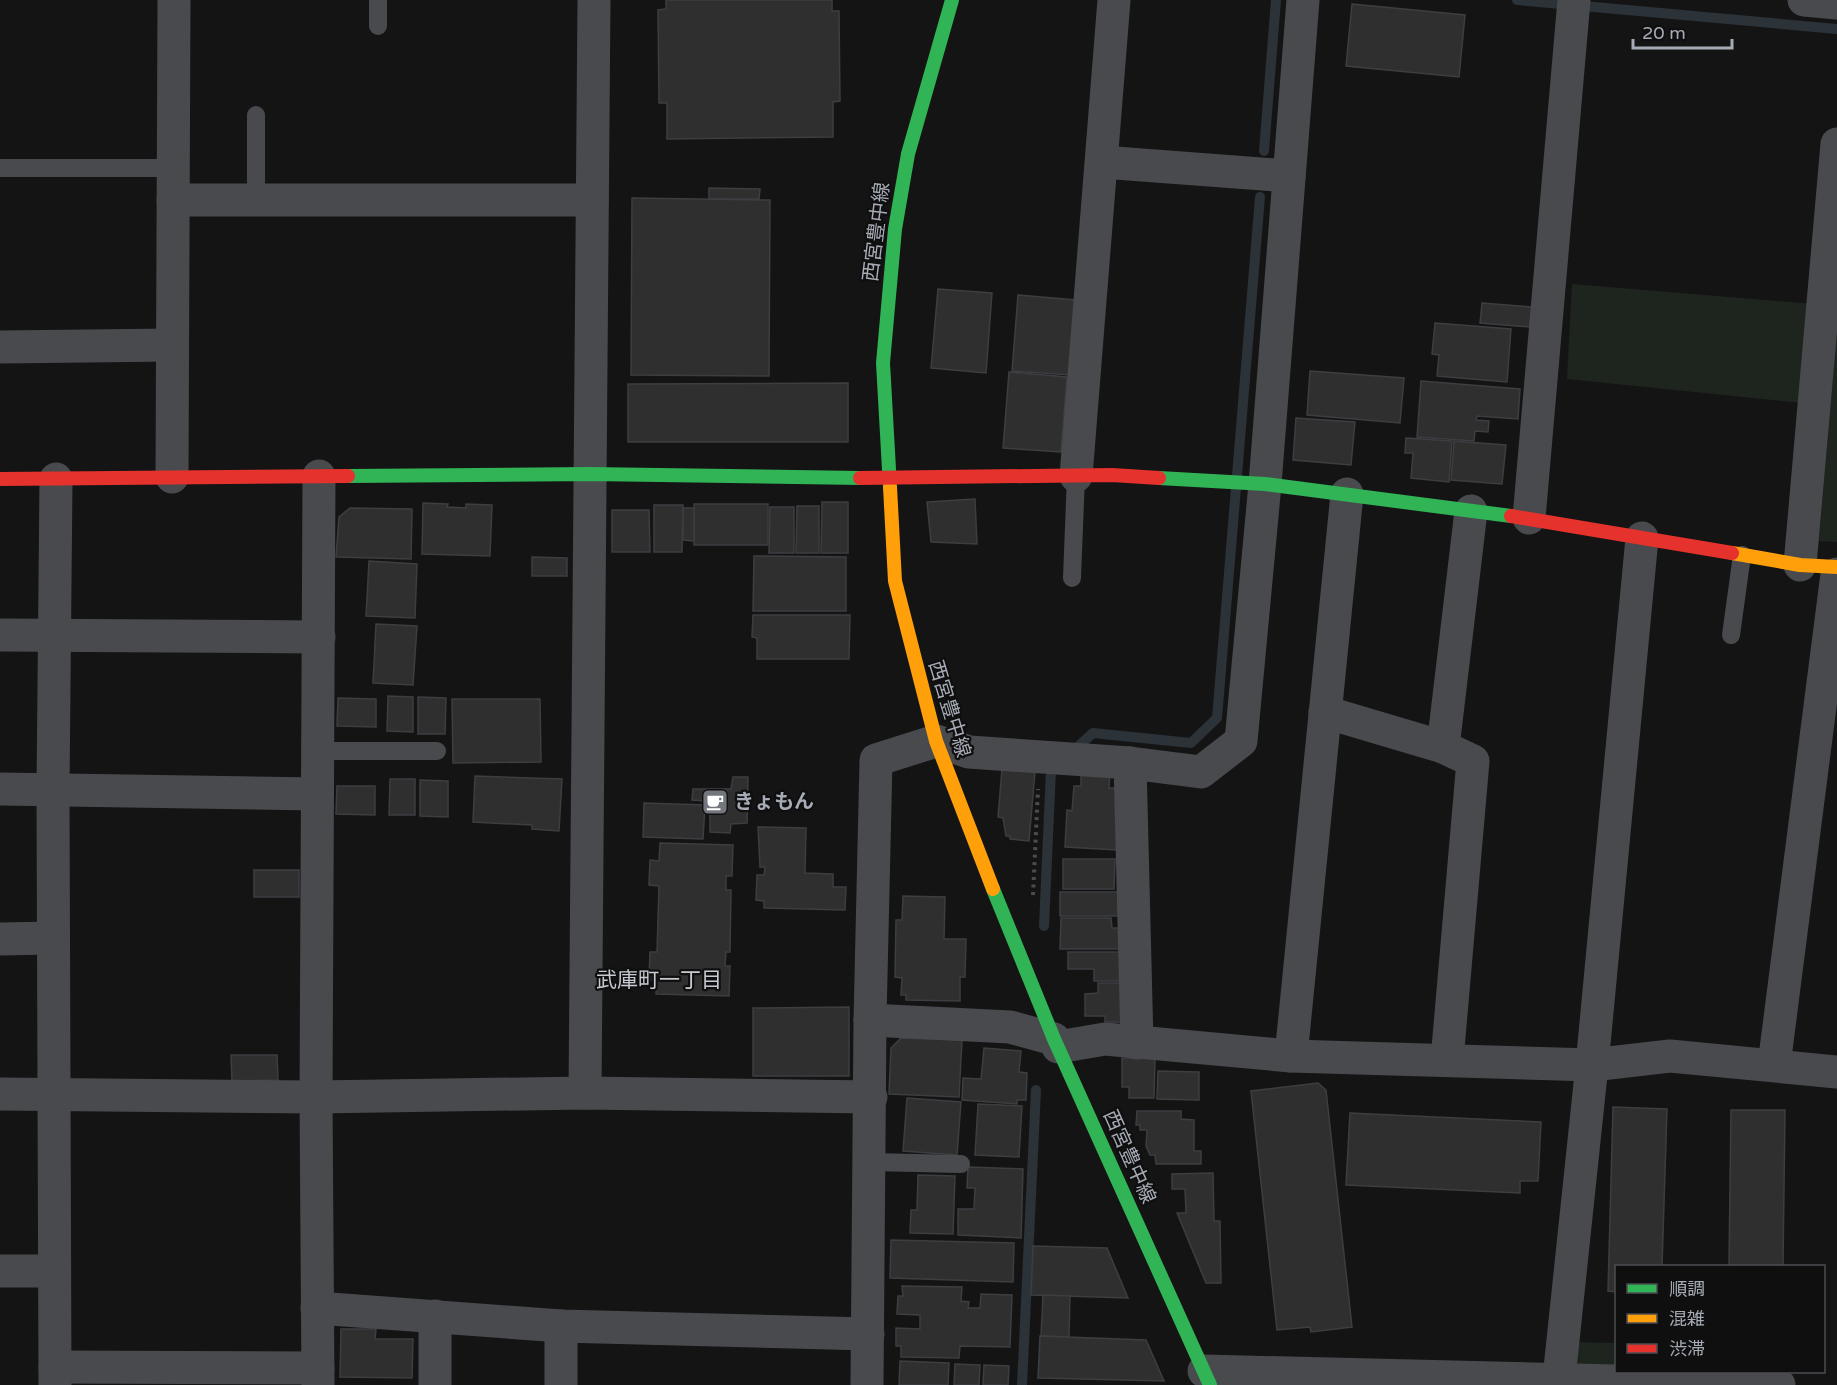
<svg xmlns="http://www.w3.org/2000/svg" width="1837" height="1385" font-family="'Varela Round','Noto Sans JP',sans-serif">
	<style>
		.green { fill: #1e251f }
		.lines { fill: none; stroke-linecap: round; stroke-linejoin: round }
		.stream { stroke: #2b3238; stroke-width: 10 }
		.building { fill: #2f2f30; stroke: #3d3e41; stroke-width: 1.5 }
		.path { stroke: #4a4c4f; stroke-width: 4; stroke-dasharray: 3 4.5; stroke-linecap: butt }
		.lane { stroke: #494a4d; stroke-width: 18 }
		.street { stroke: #494a4d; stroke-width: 33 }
		.fast { stroke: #30b455; stroke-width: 14 }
		.slow { stroke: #ff9f0a; stroke-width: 14 }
		.jam { stroke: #e5322d; stroke-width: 14 }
		.labels { text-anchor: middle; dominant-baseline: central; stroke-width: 4.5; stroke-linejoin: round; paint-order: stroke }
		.street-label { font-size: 20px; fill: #a6abb5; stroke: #0f0f10 }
		.poi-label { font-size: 20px; font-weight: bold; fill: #a6abb5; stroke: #0f0f10; text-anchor: start }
		.neighbourhood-label { font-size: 21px; fill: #c7cad1; stroke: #0f0f10 }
	</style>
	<rect width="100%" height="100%" fill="#141415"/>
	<g class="green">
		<path d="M1572 284 1813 304 1802 403 1567 379Z"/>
		<path d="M1837 326V542L1819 541Z"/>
		<path d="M1573 1342 1616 1343V1369H1583L1573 1358Z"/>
	</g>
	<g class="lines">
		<g class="stream">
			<path d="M1517 0 1837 29"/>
			<path d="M1264 151 1276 0"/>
			<path d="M1071 753 1093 733 1191 743 1217 718 1260 197"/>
			<path d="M1044 926 1051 770 1057 765"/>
			<path d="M1022 1385 1036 1090"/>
		</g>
	</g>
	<g class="building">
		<path d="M666 0H832V11H839L840 101 833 102V137L667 139V103H659L658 10 666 9Z"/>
		<path d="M1352 4 1465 15 1459 77 1346 66Z"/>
		<path d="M709 188 760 189 759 199H709Z"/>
		<path d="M632 198 770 200 769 376 631 375Z"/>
		<path d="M938 289 992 293 986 373 931 368Z"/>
		<path d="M1018 295 1076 300 1070 375 1012 371Z"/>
		<path d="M1482 303 1532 307 1530 327 1480 323Z"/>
		<path d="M1435 323 1511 329 1507 382 1437 376 1439 355 1432 354Z"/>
		<path d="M1310 371 1404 378 1400 423 1307 415Z"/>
		<path d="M1009 372 1067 377 1061 452 1003 448Z"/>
		<path d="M1421 381 1520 389 1518 419 1477 416 1476 420 1489 421 1488 432 1475 431 1474 441 1417 437Z"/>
		<path d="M848 383V442H628V384Z"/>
		<path d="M1296 418 1355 422 1351 465 1293 460Z"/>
		<path d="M1406 438 1452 441 1449 482 1411 478 1413 453H1405Z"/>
		<path d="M1454 441 1506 445 1502 484 1451 480Z"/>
		<path d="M975 499 977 544 931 542 927 502Z"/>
		<path d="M822 502H848V553H821Z"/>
		<path d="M423 503 448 504 447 507 466 508V504L492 505 490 556 422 554Z"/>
		<rect x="694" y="504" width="74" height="41"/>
		<path d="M654 505H683L682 552H654Z"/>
		<path d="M797 506H819V553H796Z"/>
		<path d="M770 507H794V553H769Z"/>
		<path d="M350 508 412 509 411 559 336 557 339 517Z"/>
		<path d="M683 508H694V541L683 540Z"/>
		<path d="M612 510H649L650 552H612Z"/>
		<path d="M754 556 846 557V611H753Z"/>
		<path d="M532 557 567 558V576H532Z"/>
		<path d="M369 561 417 564 415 618 366 616Z"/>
		<path d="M753 615H850L849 659H757V638L752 637Z"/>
		<path d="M376 624 417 626 413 685 373 683Z"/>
		<path d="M388 696 413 697V732L387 731Z"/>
		<path d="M418 697 446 698 445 734H418Z"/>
		<path d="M338 698 376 699V727L337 726Z"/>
		<path d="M452 699H540L541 762 453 763Z"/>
		<path d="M1002 769 1035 772 1029 841 1010 839V836H1006L1003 818 998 817Z"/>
		<path d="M1081 772 1110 773 1109 788H1120L1117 850 1065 847 1067 810 1072 811 1074 786H1081Z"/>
		<path d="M475 776 562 779 559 831 532 829V825L473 822Z"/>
		<path d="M733 777H748L747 823 731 824 730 833 710 832V806L707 801 692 800 693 789H731Z"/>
		<path d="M390 779H415V815H389Z"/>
		<path d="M420 780 448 781V817L420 816Z"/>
		<path d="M337 786H375V815L336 814Z"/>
		<path d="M644 803 705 805 703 839 643 837Z"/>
		<path d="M758 827 806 828 805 873 833 874V887H846L845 910 764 908V901L756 900 757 875H764L765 867H760Z"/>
		<path d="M660 843 733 845 732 876H726V890H731L730 952H726L725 966H730L729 996 656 994 657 980H649L650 952H657L659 886 649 885 650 860 659 861Z"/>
		<path d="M1063 859H1115L1114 889H1063Z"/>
		<rect x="254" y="870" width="45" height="27"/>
		<rect x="1060" y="892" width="62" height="24"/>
		<path d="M903 896 945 897 944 939H966L965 977H960V1001L906 1000V995H901L902 978 895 977 896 920H902Z"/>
		<path d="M1061 918H1111L1112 928H1123V949H1060Z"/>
		<path d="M1068 952H1125V981H1094V969H1068Z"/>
		<path d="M1098 983H1127V1022H1105V1016H1085V994L1098 993Z"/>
		<path d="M849 1007V1076H753V1008Z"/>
		<path d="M901 1038 962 1040 959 1097 889 1094 891 1048Z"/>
		<path d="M984 1048 1021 1051 1019 1072 1027 1073 1026 1100H1017V1104L962 1100 963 1078 981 1079Z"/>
		<path d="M231 1055H277L278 1080 232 1081Z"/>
		<path d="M1122 1058H1155L1154 1098H1129V1087H1122Z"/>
		<path d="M1158 1071 1199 1072V1100L1157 1099Z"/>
		<path d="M1318 1083 1326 1090 1352 1327 1311 1332 1310 1327 1277 1330 1251 1091Z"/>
		<path d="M907 1098 961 1102 957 1155 903 1151Z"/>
		<path d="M978 1104 1022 1106 1019 1157 975 1155Z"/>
		<path d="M1613 1107 1667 1109 1662 1266H1616V1292L1608 1291Z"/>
		<path d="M1731 1110H1785L1783 1266H1729Z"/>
		<path d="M1137 1111H1181V1119L1194 1120V1151H1201V1164H1156L1155 1155H1150L1146 1146 1147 1130H1140V1125H1136Z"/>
		<path d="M1350 1113 1541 1122 1538 1181H1520V1193L1346 1185Z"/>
		<path d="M968 1167 1023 1169 1021 1238 958 1235V1209H974L975 1188H967Z"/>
		<path d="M1213 1173 1214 1221H1220L1221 1283H1206L1177 1213H1186L1185 1189H1172V1174Z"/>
		<path d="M918 1175 955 1176 953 1234 910 1233 911 1210H917Z"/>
		<path d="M891 1240 1014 1243 1013 1282 890 1278Z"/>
		<path d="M1033 1246 1107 1248 1128 1298 1031 1295Z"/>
		<path d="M902 1286 962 1287 961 1301 969 1302 968 1308H980L981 1294 1012 1295 1010 1347 960 1346 959 1358 901 1357V1346H896V1328L920 1329V1315L897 1314 898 1296H903Z"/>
		<path d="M1043 1295 1070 1296 1069 1337 1041 1336Z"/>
		<path d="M341 1329H376L375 1339H413L412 1378 340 1377Z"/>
		<path d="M1040 1336 1146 1340 1164 1381 1038 1378Z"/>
		<path d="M900 1361 949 1363 948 1385H899Z"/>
		<path d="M955 1364 980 1365 979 1385H954Z"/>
		<path d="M984 1365 1009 1366 1008 1385H983Z"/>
	</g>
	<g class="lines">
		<path class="path" d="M1033 895 1038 789"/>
		<g class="lane">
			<path d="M378 26V0"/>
			<path d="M0 168H174"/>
			<path d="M256 200V115"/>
			<path d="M1072 578 1076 476"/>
			<path d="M1731 635 1742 555"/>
			<path d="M318 751H437"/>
			<path d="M871 1162 961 1164"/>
		</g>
		<g class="street">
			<path d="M1804 0 1837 3"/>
			<path d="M1102 162 1289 176"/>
			<path d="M173 200H592"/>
			<path d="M0 347 172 345"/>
			<path d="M1076 476 1114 0"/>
			<path d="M172 477 174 0"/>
			<path d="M1529 518 1574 0"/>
			<path d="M1800 565 1837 144"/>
			<path d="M0 635 319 637"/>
			<path d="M1325 712 1443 747"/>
			<path d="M0 789 317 794"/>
			<path d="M0 939 53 938"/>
			<path d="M870 1020 1010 1027 1054 1039"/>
			<path d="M1137 1043 1130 763 1201 772 1241 741 1265 484 1303 0"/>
			<path d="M1058 1047 1105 1039 1291 1056 1592 1065 1670 1056 1837 1072"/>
			<path d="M1291 1056 1347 494"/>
			<path d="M1447 1060 1473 761 1443 747 1471 511"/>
			<path d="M1774 1065 1837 574"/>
			<path d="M585 1093 594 0"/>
			<path d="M0 1094 316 1097 585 1093 871 1097"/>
			<path d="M0 1271H53"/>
			<path d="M317 1308 561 1326 868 1334"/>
			<path d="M55 1367 318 1368"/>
			<path d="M1204 1371 1779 1385"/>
			<path d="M1559 1378 1592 1065 1642 538"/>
			<path d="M55 1385 53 790 56 479"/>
			<path d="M318 1385 316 1097 319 476"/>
			<path d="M435 1385V1316"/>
			<path d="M561 1385V1326"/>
			<path d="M867 1385 870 1020 876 760 936 741 969 752 1130 763"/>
		</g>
		<g class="fast">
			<path d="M348 476 589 474 860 478"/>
			<path d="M1159 478 1265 484 1511 516"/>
			<path d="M890 487 883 363 895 229 908 154 952 0"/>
			<path d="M993 889 1054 1039 1210 1385"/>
		</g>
		<g class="slow">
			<path d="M890 487 895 581 936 741 993 889"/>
			<path d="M1732 553 1800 565 1837 567"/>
		</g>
		<g class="jam">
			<path d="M860 478 1112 475 1159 478"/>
			<path d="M0 479 348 476"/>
			<path d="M1511 516 1732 553"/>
		</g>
	</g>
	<defs>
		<symbol id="cafe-square" viewBox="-11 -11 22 22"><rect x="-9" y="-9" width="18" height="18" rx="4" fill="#73767d" stroke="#0f0f10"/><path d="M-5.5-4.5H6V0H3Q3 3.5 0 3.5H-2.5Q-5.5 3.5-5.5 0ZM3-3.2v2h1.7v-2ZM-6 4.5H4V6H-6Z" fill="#fff"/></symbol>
	</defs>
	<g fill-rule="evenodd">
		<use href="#cafe-square" x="700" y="787" width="30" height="30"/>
	</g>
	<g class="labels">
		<g class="street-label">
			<text transform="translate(877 232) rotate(-83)">西宮豊中線</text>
			<text transform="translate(949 709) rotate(73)">西宮豊中線</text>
			<text transform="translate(1129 1157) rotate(66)">西宮豊中線</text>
		</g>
		<g class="poi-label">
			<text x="734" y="802">きょもん</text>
		</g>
		<g class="neighbourhood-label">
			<text x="659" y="980">武庫町一丁目</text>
		</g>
	</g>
	<rect x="1615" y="1265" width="210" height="108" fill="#0f0f10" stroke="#4b4d52" stroke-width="1.5"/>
	<rect x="1627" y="1284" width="30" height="9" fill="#30b455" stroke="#4b4d52" stroke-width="1.5"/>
	<text x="1669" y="1295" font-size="18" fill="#a6abb5">順調</text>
	<rect x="1627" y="1314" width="30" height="9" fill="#ff9f0a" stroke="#4b4d52" stroke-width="1.5"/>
	<text x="1669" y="1325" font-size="18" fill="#a6abb5">混雑</text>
	<rect x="1627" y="1344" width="30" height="9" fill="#e5322d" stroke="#4b4d52" stroke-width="1.5"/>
	<text x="1669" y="1355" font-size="18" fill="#a6abb5">渋滞</text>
	<path d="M1633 39v9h99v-9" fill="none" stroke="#a6abb5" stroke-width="3"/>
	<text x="1642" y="39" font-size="18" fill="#a6abb5" stroke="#0f0f10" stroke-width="4.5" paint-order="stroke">20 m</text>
</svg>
